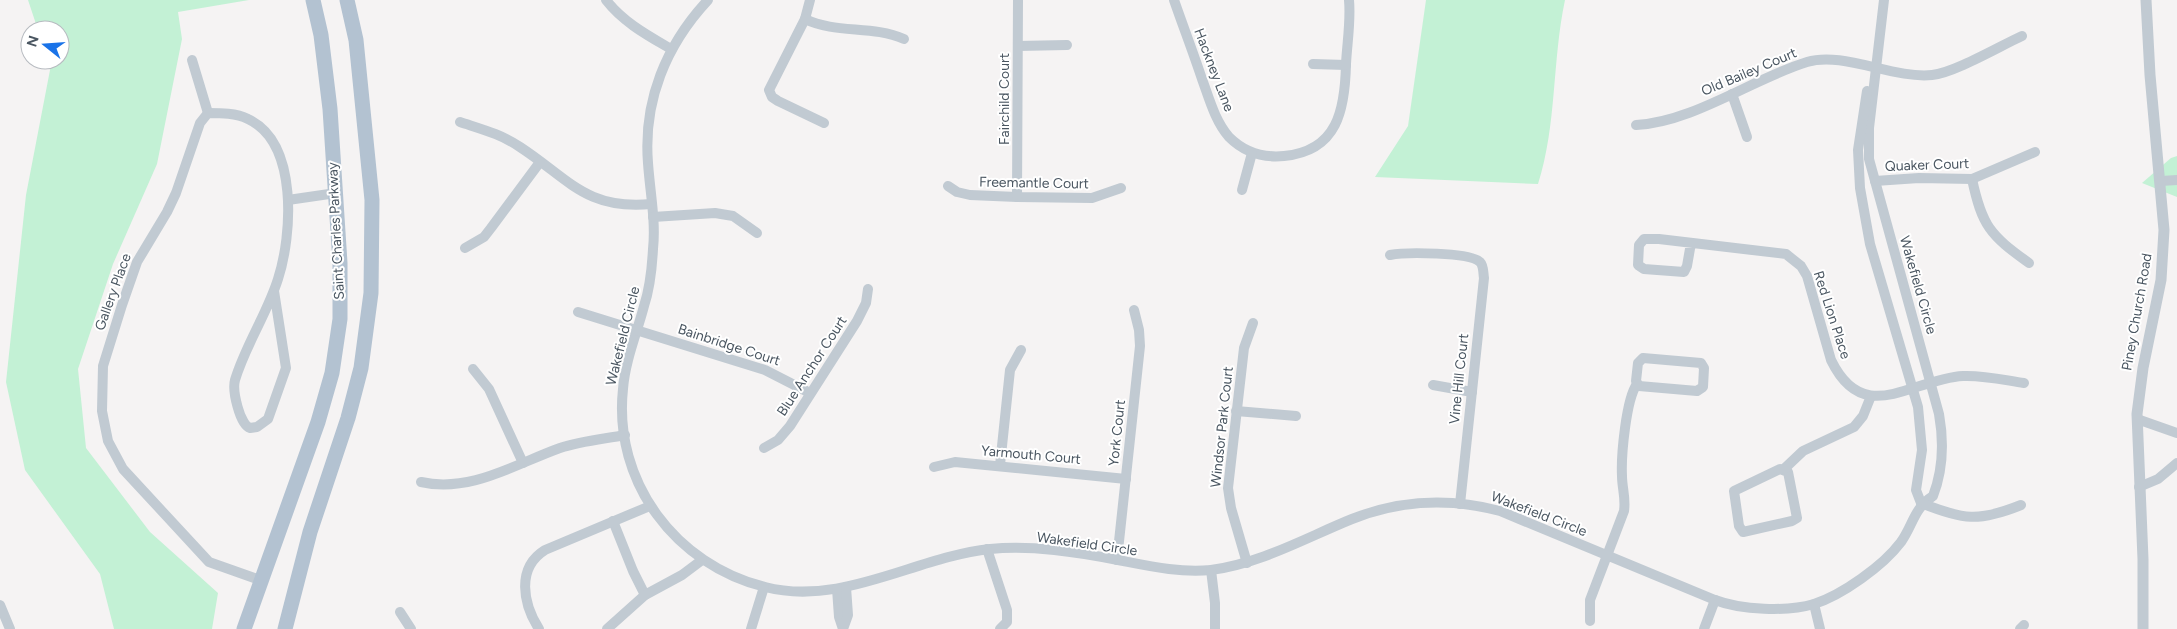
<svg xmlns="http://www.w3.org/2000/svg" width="2177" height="629" font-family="Figtree,sans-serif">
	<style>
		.green { fill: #c3f1d5 }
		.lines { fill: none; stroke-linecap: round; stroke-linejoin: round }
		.minor { stroke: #c1cad2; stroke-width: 10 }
		.tertiary { stroke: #c1cad2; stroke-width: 11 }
		.primary { stroke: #b3c2d1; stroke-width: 15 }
		.labels { text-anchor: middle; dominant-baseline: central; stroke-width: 4; stroke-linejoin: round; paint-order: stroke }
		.street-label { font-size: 14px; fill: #4a5661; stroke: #fff }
	</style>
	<rect width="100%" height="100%" fill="#f5f3f3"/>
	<g class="green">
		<path d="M28 0H249L178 12 182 39 157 164 113 264 78 369 86 448 150 532 218 593 212 629H114L100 574 25 470 6 382 26 195 50 70 47 60H60V30H38Z"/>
		<path d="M1426 0H1565C1552 61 1557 125 1538 184L1375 177 1408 126Z"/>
		<path d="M2177 156V197L2142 183 2171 158Z"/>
	</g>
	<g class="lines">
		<g class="minor">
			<path d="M606 0C623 22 647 35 671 49"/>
			<path d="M708 0C666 45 643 101 648 163 650 192 656 221 653 249 652 268 650 288 644 306 637 333 625 361 623 389 613 482 676 565 765 587 842 607 915 557 990 549 1032 545 1077 552 1118 560 1149 566 1179 573 1211 570 1262 563 1305 538 1352 519 1400 500 1451 498 1500 511L1715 600C1741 610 1787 612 1814 604 1842 595 1883 566 1901 542 1913 525 1914 508 1933 496 1943 470 1944 442 1939 414L1869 159V128L1884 0"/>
			<path d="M810 0 805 19 769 90 772 97 778 101 824 123"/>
			<path d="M1174 0C1183 26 1193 52 1202 79 1209 98 1215 121 1229 137 1244 152 1263 158 1284 156 1338 151 1345 109 1346 64 1347 43 1351 22 1349 0"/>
			<path d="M805 19C836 34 872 25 904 39"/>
			<path d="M1018 46 1067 45"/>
			<path d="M192 60 208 113"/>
			<path d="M1313 64 1346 65"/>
			<path d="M1867 91 1858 150 1860 188 1870 244 1918 407 1922 450 1916 490 1921 503"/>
			<path d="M1732 94 1747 137"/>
			<path d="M460 122C481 129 501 134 520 147 569 179 586 210 651 204"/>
			<path d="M1636 125C1693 122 1752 79 1807 62 1843 51 1893 79 1932 75 1954 73 2000 46 2022 36"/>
			<path d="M1972 179C1982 226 1990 235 2029 263"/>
			<path d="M1875 181 1919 178 1972 179 2035 152"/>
			<path d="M2161 181 2177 180"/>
			<path d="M948 186 957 192 970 195 1017 197 1092 198 1121 188"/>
			<path d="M1242 190 1252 153"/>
			<path d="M1017 197 1018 0"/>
			<path d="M288 200 336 193"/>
			<path d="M653 217 715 213 733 216 757 233"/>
			<path d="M1691 243 1687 266 1684 272 1644 269 1638 265 1639 245 1644 239H1659L1786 254 1801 266 1807 276 1831 360C1864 428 1911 379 1963 376 1983 375 2004 380 2024 383"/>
			<path d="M465 248 484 237 491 228 540 162"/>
			<path d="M1390 255C1405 252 1470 252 1480 262 1484 266 1483 273 1484 278L1460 504"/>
			<path d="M578 312 765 370 810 393"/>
			<path d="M1643 358 1701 363 1704 368 1703 387 1697 391 1639 386 1636 381 1638 363Z"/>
			<path d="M473 369 489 389 523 463"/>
			<path d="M1433 385 1472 392"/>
			<path d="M1236 411 1296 416"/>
			<path d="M2137 419 2177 433"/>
			<path d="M764 448 778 440 790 426 857 321 866 303 868 289"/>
			<path d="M1000 465 1010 370 1021 350"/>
			<path d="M934 467 955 462 1126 479"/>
			<path d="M1780 469 1788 472 1797 518 1792 521 1743 532 1739 526 1734 491Z"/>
			<path d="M1784 469 1803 451 1854 427 1863 416 1871 396"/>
			<path d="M421 482C471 493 515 464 560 448 581 441 604 439 625 435"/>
			<path d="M2139 487 2158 479 2177 463"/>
			<path d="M1921 503C1963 520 1979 522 2021 505"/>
			<path d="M613 521 633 571 645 595"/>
			<path d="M987 549 1007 610V622L1000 629"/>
			<path d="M1117 560 1140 346 1139 330 1134 310"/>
			<path d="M1247 563 1231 508 1228 488 1244 348 1253 323"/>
			<path d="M1211 570 1215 603V629"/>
			<path d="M260 580 209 562 123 469 108 441 102 411 103 366 122 305 137 262 167 212 176 193 200 123 208 113C221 113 236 113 248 119 299 143 292 236 278 279 267 314 245 346 235 380 232 391 240 425 250 428L257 427 268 419 286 368 274 291"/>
			<path d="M837 589 839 617 843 629"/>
			<path d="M1814 604 1820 629"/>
			<path d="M0 605 10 629"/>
			<path d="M400 612 411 629"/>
			<path d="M1590 621V600L1624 511C1626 498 1622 488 1622 476 1621 456 1626 399 1637 384"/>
			<path d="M539 629C523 604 516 568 545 550L650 506"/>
			<path d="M607 629 645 595 682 575 702 560"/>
			<path d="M751 629 764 587"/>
			<path d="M843 629 848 615 846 587"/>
			<path d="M1704 629 1715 600"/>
			<path d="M2020 629 2024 625"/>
		</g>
		<path class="tertiary" d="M2143 629V559L2137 414 2143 368 2161 280 2164 230 2150 75 2146 0"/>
		<g class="primary">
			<path d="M244 629 318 422 332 373 340 319V263L330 109 321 35 313 0"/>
			<path d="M285 629 310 532 348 418 361 368 371 293 372 200 356 40 347 0"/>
		</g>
	</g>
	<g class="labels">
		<g class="street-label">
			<text transform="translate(1214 70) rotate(69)">Hackney Lane</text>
			<text transform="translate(1749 72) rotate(-23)">Old Bailey Court</text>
			<text transform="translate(1004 99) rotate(-90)">Fairchild Court</text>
			<text transform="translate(1927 165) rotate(-2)">Quaker Court</text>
			<text transform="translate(1034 183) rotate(1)">Freemantle Court</text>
			<text transform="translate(336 231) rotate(-93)">Saint Charles Parkway</text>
			<text transform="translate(1918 285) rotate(74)">Wakefield Circle</text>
			<text transform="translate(113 292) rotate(-70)">Gallery Place</text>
			<text transform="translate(2137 312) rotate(-80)">Piney Church Road</text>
			<text transform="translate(1832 315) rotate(72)">Red Lion Place</text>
			<text transform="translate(623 336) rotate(-76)">Wakefield Circle</text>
			<text transform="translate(729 345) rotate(18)">Bainbridge Court</text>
			<text transform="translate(812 366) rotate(-57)">Blue Anchor Court</text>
			<text transform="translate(1459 379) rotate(-84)">Vine Hill Court</text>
			<text transform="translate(1222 427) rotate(-84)">Windsor Park Court</text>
			<text transform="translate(1117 433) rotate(-84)">York Court</text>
			<text transform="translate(1031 455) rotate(5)">Yarmouth Court</text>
			<text transform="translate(1539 514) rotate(21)">Wakefield Circle</text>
			<text transform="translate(1087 544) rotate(8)">Wakefield Circle</text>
		</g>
	</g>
	<g transform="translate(45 45) rotate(287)"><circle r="24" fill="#ffffff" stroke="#b7bbc0"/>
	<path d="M0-4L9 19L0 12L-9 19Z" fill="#1a73e8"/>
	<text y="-8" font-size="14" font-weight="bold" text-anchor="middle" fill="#4a5661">N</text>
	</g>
</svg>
